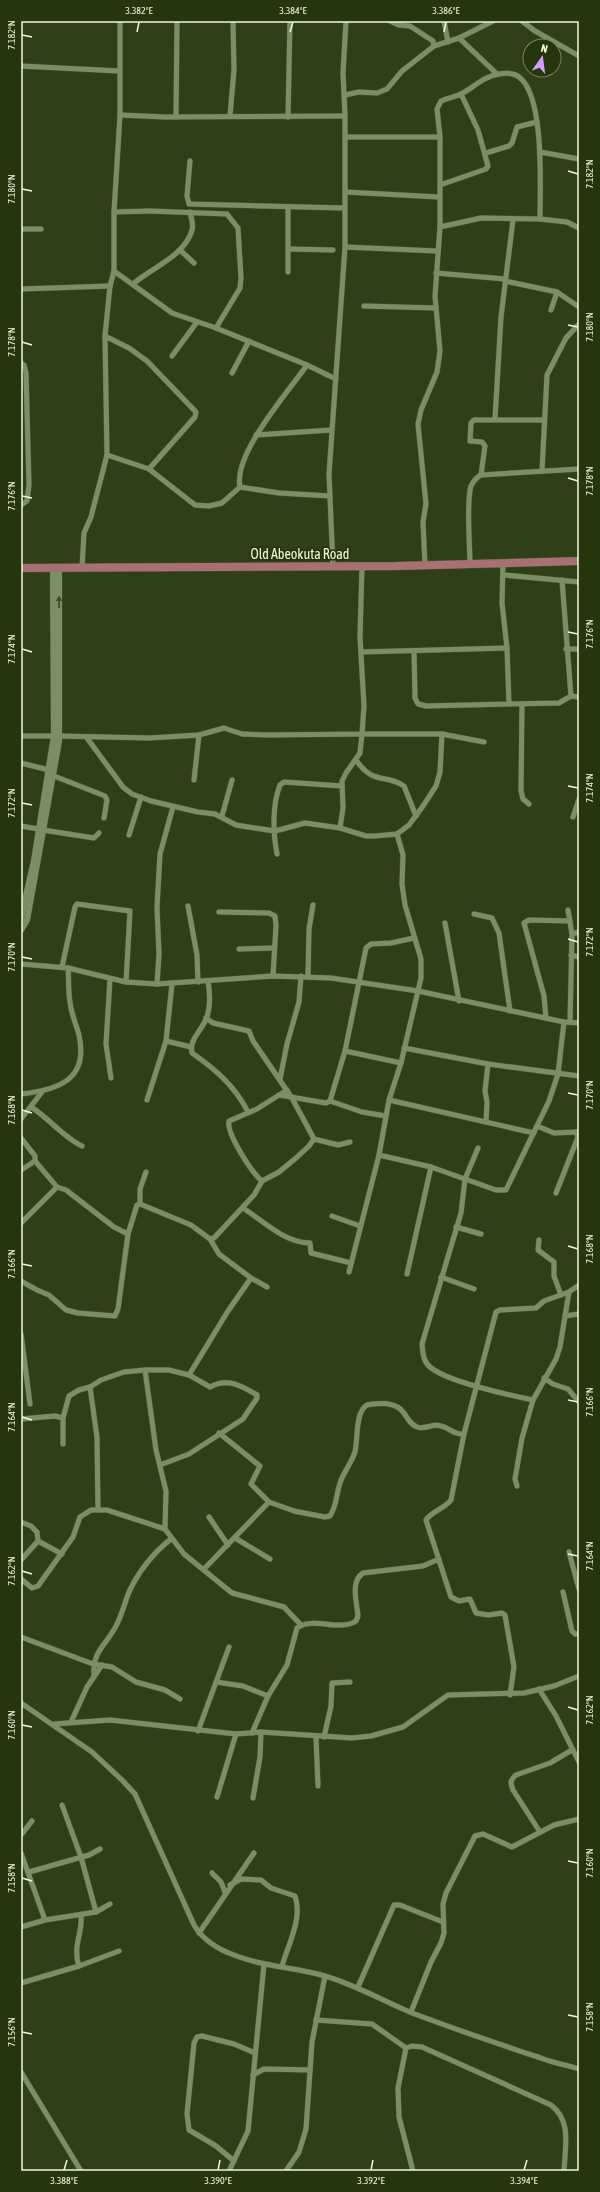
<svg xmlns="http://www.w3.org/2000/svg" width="600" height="2192" font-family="'Asap Condensed',sans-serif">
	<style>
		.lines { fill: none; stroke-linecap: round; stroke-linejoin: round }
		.minor-casing { stroke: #4a5936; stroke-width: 6 }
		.tertiary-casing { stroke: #4a5936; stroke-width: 7 }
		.trunk-casing { stroke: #4a5936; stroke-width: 9 }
		.minor { stroke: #7b8f64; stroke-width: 5 }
		.tertiary { stroke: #7b8f64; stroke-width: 6 }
		.trunk { stroke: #a77072; stroke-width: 8 }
		.oneway { fill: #3a4c22 }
		.ticks { fill: none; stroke: #edf9e1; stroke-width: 1.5 }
		.labels { text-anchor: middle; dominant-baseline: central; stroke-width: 3.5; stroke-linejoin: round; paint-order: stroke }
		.street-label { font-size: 14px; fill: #edf9e1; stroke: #25350c }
		.neatline { fill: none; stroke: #edf9e1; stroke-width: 1.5 }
		.ticks-label { font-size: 10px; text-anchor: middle; fill: #edf9e1 }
	</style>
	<rect width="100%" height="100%" fill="#2f3f17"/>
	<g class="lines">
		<defs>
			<g id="minor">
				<path d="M390 21 399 25 410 26 433 41 434 46"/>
				<path d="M444 21 448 42"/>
				<path d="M522 21 535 31 579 56"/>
				<path d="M459 38 497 74"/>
				<path d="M21 66 119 71"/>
				<path d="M345 95 359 92 377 93 387 89 402 71 434 46 459 38 493 21"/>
				<path d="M120 115 165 117 345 116"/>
				<path d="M230 116 234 70 233 21"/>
				<path d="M176 117 177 21"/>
				<path d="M288 117 290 21"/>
				<path d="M345 137H440"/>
				<path d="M540 152 579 159"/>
				<path d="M486 153 509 146 512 143 517 127 537 122"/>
				<path d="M190 161 187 196 189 204 344 208"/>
				<path d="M440 185 486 169 488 166 478 130 461 94"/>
				<path d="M345 192 439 197"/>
				<path d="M288 207V272"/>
				<path d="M114 212 150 211 227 214 238 228 241 278 240 288 216 328"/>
				<path d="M440 227 481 218 540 219 567 222 579 228"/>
				<path d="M21 229H41"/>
				<path d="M345 247 437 251"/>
				<path d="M289 249 333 250"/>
				<path d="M180 250 194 263"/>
				<path d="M114 271 172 313 216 328 307 365 336 379"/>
				<path d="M436 273 505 279"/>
				<path d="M505 281 557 292 579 307"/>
				<path d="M133 284C151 268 185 256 192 230 194 224 191 218 190 212"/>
				<path d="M21 289 110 286"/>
				<path d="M364 306 436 308"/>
				<path d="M551 310 557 292"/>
				<path d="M105 336 129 348 147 361 196 412 195 417 149 469"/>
				<path d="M172 356 197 322"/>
				<path d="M21 363 24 365 26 373 29 485 27 501 21 505"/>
				<path d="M232 373 249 341"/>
				<path d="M495 419 501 317 513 220"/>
				<path d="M256 435 331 430"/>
				<path d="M107 455 149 469 195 505 209 506 222 503 240 487 279 493 330 496"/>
				<path d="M542 471 547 375 566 338 579 324"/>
				<path d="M481 475 485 446 482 442 470 441 471 423 474 420H544"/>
				<path d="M240 487C233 454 288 392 307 365"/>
				<path d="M470 564C470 546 466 502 471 486 473 482 477 477 481 475L579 469"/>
				<path d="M425 565 423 522 426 504 418 424 421 410 437 372 440 351 435 296 440 227V137L437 109 441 101C448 98 455 97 461 94 473 88 484 76 499 74 505 73 514 73 519 77 545 96 540 188 540 219"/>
				<path d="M333 566 329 474 345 247V116L343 73 346 21"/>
				<path d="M82 568 84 533 91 517 107 455 105 336 110 286 114 271V212L120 115V21"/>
				<path d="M504 575 579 582"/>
				<path d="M562 580 571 696"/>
				<path d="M566 649H579"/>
				<path d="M414 651 415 698 418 704 426 706 509 704 507 648 502 603 503 564"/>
				<path d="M361 652 507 648"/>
				<path d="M509 704 559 703 571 696 579 697"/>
				<path d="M522 704 521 791 523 799 529 804"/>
				<path d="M21 736H54"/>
				<path d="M59 736 150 738 199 735 224 728 242 734 266 735 362 734 364 706 360 637 362 566"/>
				<path d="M87 738 123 787 132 794 151 801 198 812 215 814 236 825 248 827 275 831 305 823 340 828 366 836H375L397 834 409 825 423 806 436 786 440 772 442 734"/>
				<path d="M356 760C374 786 385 773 404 786L416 816"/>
				<path d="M21 763 49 770"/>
				<path d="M54 776 105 796 107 800 104 818"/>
				<path d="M194 780 199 735"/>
				<path d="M222 816 232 780"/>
				<path d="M573 817 579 799"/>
				<path d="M21 826 38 829"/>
				<path d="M340 828 343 808 342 781 346 773 360 753 362 734H442L484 742"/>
				<path d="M43 830 94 838 99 833"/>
				<path d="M129 835 141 797"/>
				<path d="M277 854C273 833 272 805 280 785L284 782 342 786"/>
				<path d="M188 906 197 955 198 982"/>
				<path d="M568 910 572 934 570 1022"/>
				<path d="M219 912 269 913 275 916 276 926 273 976"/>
				<path d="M474 914 492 918 499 933 510 1011"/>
				<path d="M445 923 459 1001"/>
				<path d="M572 934 579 932"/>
				<path d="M239 949 274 948"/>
				<path d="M571 955 579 957"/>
				<path d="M21 964 68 968C69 979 68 991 70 1002 71 1013 76 1024 79 1035 89 1080 58 1090 21 1094"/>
				<path d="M62 967 75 907 77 904 130 911 126 982"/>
				<path d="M68 968 126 982 157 984 273 976 331 978 418 991 564 1022 579 1023"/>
				<path d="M308 976 309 929 313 905"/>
				<path d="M110 979 106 1044 111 1078"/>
				<path d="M208 981C210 993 211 1007 206 1019 201 1032 189 1039 192 1053 215 1069 235 1086 248 1112"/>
				<path d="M157 984 159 954 157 907 160 854 173 807"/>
				<path d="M206 1018 213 1023 249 1031 253 1041 292 1098 314 1139 338 1145 350 1142"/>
				<path d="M546 1018 544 996 524 923 529 920 570 921"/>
				<path d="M166 1041 191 1047"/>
				<path d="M404 1048 488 1064 579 1076"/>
				<path d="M345 1051 401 1063"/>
				<path d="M280 1079 287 1044 299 1002 301 976"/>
				<path d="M279 1095 326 1103 330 1101 345 1051 366 948 371 944 391 943 414 938"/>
				<path d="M147 1100 166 1041 172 984"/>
				<path d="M389 1100 534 1133"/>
				<path d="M330 1101 362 1112 386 1116"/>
				<path d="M31 1107C49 1118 64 1138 82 1146"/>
				<path d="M21 1119 42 1092"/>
				<path d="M486 1122 487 1102 485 1091 488 1064"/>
				<path d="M537 1126 554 1133 578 1132"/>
				<path d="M21 1138 35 1156V1161L21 1170"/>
				<path d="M478 1148 465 1179 461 1213 422 1344C423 1353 423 1361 430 1367 447 1382 509 1395 533 1400"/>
				<path d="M379 1155 431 1167 496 1190H506L549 1101 558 1074 564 1022"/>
				<path d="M35 1161 57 1187 66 1190 114 1227 128 1234"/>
				<path d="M262 1181C252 1173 226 1133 229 1121L257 1109 287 1090"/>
				<path d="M556 1193 578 1137 576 1132"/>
				<path d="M140 1204 191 1225 210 1239 219 1254 251 1278 267 1287"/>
				<path d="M140 1204V1189L146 1172"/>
				<path d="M243 1208C263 1221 285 1243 310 1243L311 1253 351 1263"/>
				<path d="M332 1216 360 1226"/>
				<path d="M21 1223 57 1187"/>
				<path d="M456 1227 481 1234"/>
				<path d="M210 1239 214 1238 254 1195 262 1181 279 1172 296 1158 309 1146 314 1139"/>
				<path d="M539 1240 538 1250 554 1262V1276L561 1295"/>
				<path d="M349 1272 379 1155 389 1100 401 1063 421 978V959L405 905 402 884 403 855 397 834"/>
				<path d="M407 1274 431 1167"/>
				<path d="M441 1277 474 1289"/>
				<path d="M21 1281 37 1290 49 1295 66 1310 78 1313 115 1316 118 1309 128 1234 137 1205 140 1204"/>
				<path d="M565 1316 579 1314"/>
				<path d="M21 1334 30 1404"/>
				<path d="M145 1370 156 1450 166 1491 165 1529 184 1554 232 1593 284 1607 301 1625"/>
				<path d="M189 1375 228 1311 251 1278"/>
				<path d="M544 1378 553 1384 568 1389 579 1402"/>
				<path d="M90 1387 97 1437 98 1509"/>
				<path d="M63 1418 69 1396 79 1390 90 1387 101 1380 124 1372 145 1370H169L189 1375 210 1387C227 1377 242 1386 257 1395V1398L243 1419 189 1454 160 1465"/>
				<path d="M21 1419 55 1416 63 1418V1444"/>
				<path d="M219 1433 260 1466 251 1484 269 1502"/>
				<path d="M517 1486 515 1479 522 1438 533 1400 556 1359 560 1347 569 1292"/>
				<path d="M209 1517 228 1545"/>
				<path d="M21 1522 31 1526 37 1532 38 1541"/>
				<path d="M235 1538 270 1559"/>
				<path d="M569 1552 579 1589"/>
				<path d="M21 1560 38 1541 62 1554"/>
				<path d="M204 1569 269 1502 294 1511 325 1517 330 1516C337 1505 336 1495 340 1483 343 1473 351 1464 355 1452 358 1440 355 1412 367 1405 380 1403 395 1401 404 1413 408 1419 410 1424 417 1427 425 1430 433 1423 441 1426 450 1428 454 1435 464 1434"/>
				<path d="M21 1579 32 1588 38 1586 73 1537 80 1517 91 1510H107L165 1529"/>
				<path d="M563 1592 572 1631 575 1634H579"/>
				<path d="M21 1637 93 1664 112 1667 136 1682 165 1690 180 1699"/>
				<path d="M94 1676C92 1650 107 1645 117 1624 122 1614 125 1602 129 1592 138 1572 154 1552 171 1539"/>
				<path d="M216 1682 243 1686 268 1696"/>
				<path d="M539 1689 556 1716 579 1762"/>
				<path d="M510 1695 514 1667 505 1615 502 1613 488 1615 476 1613 470 1599 459 1601 451 1597 426 1520C432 1511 444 1509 451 1500L464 1434 496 1312 500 1310 536 1308 544 1301 569 1292 579 1285"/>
				<path d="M21 1703 92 1752 122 1780 135 1794 194 1925C203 1940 217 1949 234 1955 263 1967 295 1967 325 1976 356 1985 383 2001 412 2013 455 2029 498 2044 541 2058 553 2063 567 2065 579 2069"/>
				<path d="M71 1722 87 1687 102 1665"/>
				<path d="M54 1724 110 1720 236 1734 261 1732 352 1738 371 1736 403 1727 448 1695 524 1693 554 1686 579 1676"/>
				<path d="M198 1731 229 1647"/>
				<path d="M252 1733 268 1696 287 1665 297 1628C313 1616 340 1632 356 1621L358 1616C357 1603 350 1581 363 1573L423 1566 439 1559"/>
				<path d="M316 1737 318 1786"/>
				<path d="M324 1737 331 1706 332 1683 350 1682"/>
				<path d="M217 1797 236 1734"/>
				<path d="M253 1798 260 1757 261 1732"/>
				<path d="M62 1805 81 1857 96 1912"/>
				<path d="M540 1832 513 1790C510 1783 510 1780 516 1775L550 1763 572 1750"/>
				<path d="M21 1835 32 1821"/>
				<path d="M21 1853 45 1920"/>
				<path d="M29 1872 89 1855 100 1849"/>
				<path d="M212 1873 221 1882 225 1892"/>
				<path d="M230 1885 241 1879 261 1880 271 1888 295 1896C303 1918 288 1945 282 1966"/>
				<path d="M21 1927 45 1920 96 1912 110 1904"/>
				<path d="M199 1933 254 1853"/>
				<path d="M79 1966C72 1946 83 1934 81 1915"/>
				<path d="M21 1983 79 1966 119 1951"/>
				<path d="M358 1987 394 1905H400L443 1922"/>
				<path d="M411 2012 431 1962 441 1943 444 1933 443 1904 446 1893 475 1836 483 1834 512 1847 554 1825 579 1819"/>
				<path d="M316 2020 372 2024 406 2048"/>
				<path d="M21 2072 81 2171"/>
				<path d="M253 2075 264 2069 310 2070"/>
				<path d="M234 2161 216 2146 189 2130 187 2114 194 2043 197 2037 202 2036 234 2044 255 2053"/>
				<path d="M229 2171 248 2131 264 1964"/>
				<path d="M286 2171 299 2152 306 2129 312 2042 325 1976"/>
				<path d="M413 2171 399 2117 398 2088 406 2048 412 2046 422 2047 551 2105C572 2121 565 2147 564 2171"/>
			</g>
			<g id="tertiary">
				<path d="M21 918 34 861 54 736 53 568"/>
				<path d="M21 930 27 920 59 741V568"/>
			</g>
			<path id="trunk" d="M21 568 397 566 579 561"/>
		</defs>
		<use href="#minor" class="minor-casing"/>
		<use href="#tertiary" class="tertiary-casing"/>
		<use href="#trunk" class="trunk-casing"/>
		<use href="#minor" class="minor"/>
		<use href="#tertiary" class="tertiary"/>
		<use href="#trunk" class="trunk"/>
	</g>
	<defs><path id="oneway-solid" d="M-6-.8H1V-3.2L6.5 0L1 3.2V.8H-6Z"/></defs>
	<use class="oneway" href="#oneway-solid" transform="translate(59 602) rotate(-90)"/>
	<path class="ticks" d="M137 32 139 22M290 32 293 22M444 32 446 22M22 35 32 37M568 171 578 174M22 189 32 191M568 325 578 327M22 342 32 345M568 478 578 481M22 496 32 498M568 632 578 634M22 649 32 652M568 786 578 788M22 803 32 805M568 939 578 942M22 957 32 959M568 1093 578 1095M22 1110 32 1113M568 1246 578 1249M22 1264 32 1266M568 1400 578 1402M22 1417 32 1420M568 1554 578 1556M22 1571 32 1574M568 1707 578 1710M22 1725 32 1727M568 1861 578 1863M22 1878 32 1881M568 2015 578 2017M22 2032 32 2034M64 2170 67 2160M218 2170 220 2160M371 2170 373 2160M524 2170 527 2160"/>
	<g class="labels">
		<g class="street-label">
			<text x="300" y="554">Old Abeokuta Road</text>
		</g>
	</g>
	<rect width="600" height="2192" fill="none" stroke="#25350c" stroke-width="44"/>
	<g transform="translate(542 58) rotate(14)"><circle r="19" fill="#25350c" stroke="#758361"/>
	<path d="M0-3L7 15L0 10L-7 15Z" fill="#d19dfe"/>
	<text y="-6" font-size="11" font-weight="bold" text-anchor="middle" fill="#edf9e1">N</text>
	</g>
	<rect x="22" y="22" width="556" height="2148" class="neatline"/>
	<g class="ticks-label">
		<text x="139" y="14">3.382°E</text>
		<text x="293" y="14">3.384°E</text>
		<text x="446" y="14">3.386°E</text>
		<text transform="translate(11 35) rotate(-90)" y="4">7.182°N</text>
		<text transform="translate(589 174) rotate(-90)" y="4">7.182°N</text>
		<text transform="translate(11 189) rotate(-90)" y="4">7.180°N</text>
		<text transform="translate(589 327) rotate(-90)" y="4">7.180°N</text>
		<text transform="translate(11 342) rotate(-90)" y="4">7.178°N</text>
		<text transform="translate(589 481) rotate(-90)" y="4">7.178°N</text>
		<text transform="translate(11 496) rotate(-90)" y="4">7.176°N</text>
		<text transform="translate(589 634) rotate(-90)" y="4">7.176°N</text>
		<text transform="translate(11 649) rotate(-90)" y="4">7.174°N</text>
		<text transform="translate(589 788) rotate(-90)" y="4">7.174°N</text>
		<text transform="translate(11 803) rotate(-90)" y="4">7.172°N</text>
		<text transform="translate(589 942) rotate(-90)" y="4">7.172°N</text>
		<text transform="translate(11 957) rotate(-90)" y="4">7.170°N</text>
		<text transform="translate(589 1095) rotate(-90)" y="4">7.170°N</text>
		<text transform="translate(11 1110) rotate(-90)" y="4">7.168°N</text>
		<text transform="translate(589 1249) rotate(-90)" y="4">7.168°N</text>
		<text transform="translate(11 1264) rotate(-90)" y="4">7.166°N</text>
		<text transform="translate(589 1402) rotate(-90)" y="4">7.166°N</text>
		<text transform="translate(11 1417) rotate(-90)" y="4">7.164°N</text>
		<text transform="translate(589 1556) rotate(-90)" y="4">7.164°N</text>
		<text transform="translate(11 1571) rotate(-90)" y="4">7.162°N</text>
		<text transform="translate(589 1710) rotate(-90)" y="4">7.162°N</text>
		<text transform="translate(11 1725) rotate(-90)" y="4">7.160°N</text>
		<text transform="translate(589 1863) rotate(-90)" y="4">7.160°N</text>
		<text transform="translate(11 1878) rotate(-90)" y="4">7.158°N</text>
		<text transform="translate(589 2017) rotate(-90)" y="4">7.158°N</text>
		<text transform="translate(11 2032) rotate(-90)" y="4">7.156°N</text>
		<text x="64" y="2184">3.388°E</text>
		<text x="218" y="2184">3.390°E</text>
		<text x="371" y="2184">3.392°E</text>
		<text x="524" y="2184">3.394°E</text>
	</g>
</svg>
